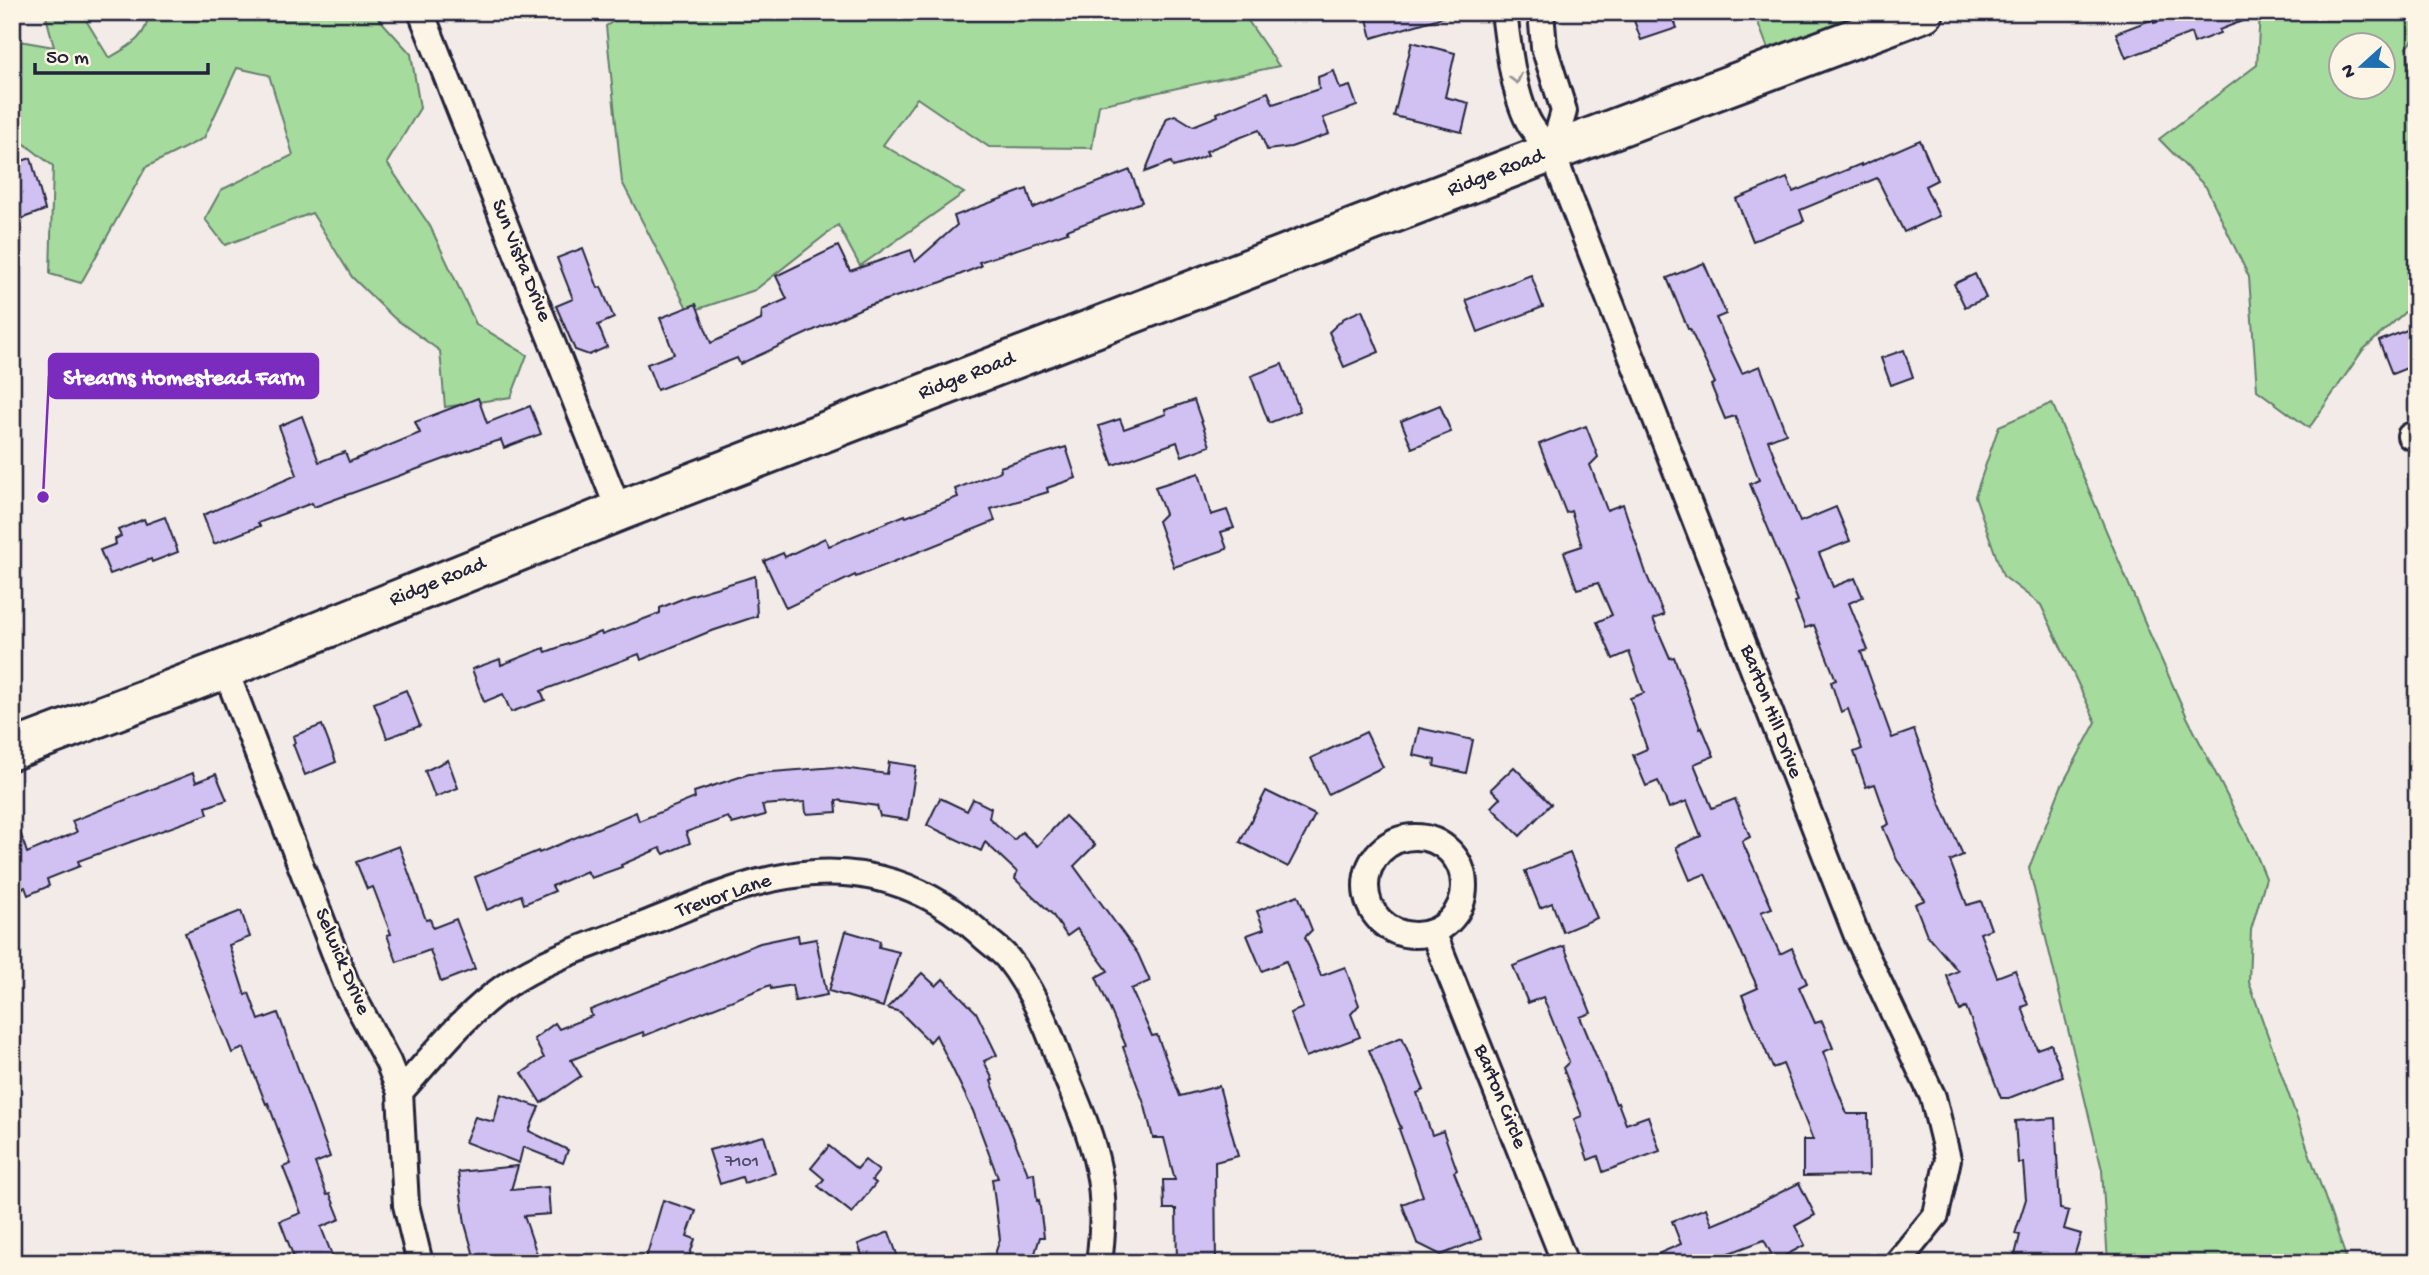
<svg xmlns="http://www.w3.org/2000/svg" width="2429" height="1275" font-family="'Gochi Hand',sans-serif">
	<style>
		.green { fill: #a6db9e; stroke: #647e6c; stroke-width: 2; fill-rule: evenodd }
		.building { fill: #d1c1f3; stroke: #22223b; stroke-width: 2 }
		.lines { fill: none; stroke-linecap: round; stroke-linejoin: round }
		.street-casing { stroke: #22223b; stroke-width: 30 }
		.primary-casing { stroke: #22223b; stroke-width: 44 }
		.street { stroke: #fcf5e5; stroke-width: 24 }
		.primary { stroke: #fcf5e5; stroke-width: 38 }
		.oneway { stroke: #9a9698 }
		.labels { text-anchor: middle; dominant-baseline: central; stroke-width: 5; stroke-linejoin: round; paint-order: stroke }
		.number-label { font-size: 18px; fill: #4e4a69 }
		.street-label { font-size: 21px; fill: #22223b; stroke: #fcf5e5 }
		.leader { fill: none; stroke: #7b2cbf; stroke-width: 2.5 }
		.callout-dot { fill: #7b2cbf; stroke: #fcf5e5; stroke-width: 2.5 }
		.callout { fill: #7b2cbf; stroke: #7b2cbf; stroke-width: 2.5 }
		.callout-label { font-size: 23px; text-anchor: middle; font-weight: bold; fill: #fff }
	</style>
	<rect width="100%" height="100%" fill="#f3ebe8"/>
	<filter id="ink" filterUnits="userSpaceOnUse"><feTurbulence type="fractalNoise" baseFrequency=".0143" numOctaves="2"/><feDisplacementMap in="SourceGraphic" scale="14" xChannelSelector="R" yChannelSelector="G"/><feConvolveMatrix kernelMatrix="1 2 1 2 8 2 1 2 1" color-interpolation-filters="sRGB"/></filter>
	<g filter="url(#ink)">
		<g class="green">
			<path d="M45 12H81L109 58C128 47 149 37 148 12H373L411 54 420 108 387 163 430 226 476 324 527 355 511 397 445 407 440 351 393 317 352 277 312 213 225 245 205 219 221 190 293 155 269 75 237 68 204 138 146 167 81 283 50 274 53 166 12 134V36L14 40 54 47Z"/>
			<path d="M628 12H1242L1279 66 1099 105 1092 148 989 147 917 98 883 145 964 193 860 266 838 225 755 290 689 312 622 182 606 26Z"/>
			<path d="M1754 12H1879L1770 54Z"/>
			<path d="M2260 12H2417V35L2407 48 2417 121V301L2363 350 2309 428 2257 390 2249 277 2206 187 2159 139 2257 65ZM2342 46H2384V88H2342Z"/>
			<path d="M2052 403 2149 632 2187 717 2254 849 2266 878 2251 930 2249 982 2348 1263H2108L2102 1170 2029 868 2061 787 2096 722 2041 605 2003 576 1975 496 1999 426Z"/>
		</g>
		<g class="building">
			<path d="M1387 12H1442L1443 17 1372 38 1367 19Z"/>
			<path d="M1631 12H1671L1677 28 1641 40Z"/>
			<path d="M2191 12H2260V14L2219 30 2220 33 2194 43 2191 33 2126 58 2116 33 2153 19 2154 23Z"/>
			<path d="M1412 42 1455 53 1445 97 1469 103 1462 132 1394 116Z"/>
			<path d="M1334 71 1340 89 1350 86 1357 106 1323 118 1329 134 1291 147 1267 150 1259 130 1206 151 1208 155 1187 163 1173 167 1171 162 1145 172 1167 118 1175 115 1193 126 1218 116 1217 113 1268 92 1273 104 1319 89 1318 77Z"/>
			<path d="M1920 140 1937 180 1925 186 1939 216 1904 232 1877 178 1800 210 1804 221 1753 241 1736 199 1787 178 1793 192 1861 164V166Z"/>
			<path d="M31 158 45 210 12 222V164Z"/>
			<path d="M1130 170 1142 202 1067 230 1068 232 979 262 981 266 942 282 864 307 740 364 737 358 657 390 647 364 674 354 660 318 696 304 711 343 761 320 762 310 787 299 776 276 838 246 850 271 911 250 915 262 957 225 954 216 1027 189 1033 208Z"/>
			<path d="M583 248 598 288 601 287 614 318 598 325 607 347 589 355 575 350 556 306 573 299 557 258Z"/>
			<path d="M1704 263 1726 314 1716 318 1742 373 1760 366 1786 433 1768 440 1800 522 1836 507 1850 541 1819 553 1833 587 1855 578 1863 597 1849 603 1868 650 1861 652 1892 738 1914 730 1940 803 1963 855 1950 861 1967 905 1981 901 1991 929 1980 933 1997 977 2015 970 2028 1005 2022 1007 2037 1049 2051 1044 2063 1077 2009 1098H2001L1966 1007 1960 1011 1947 976 1958 971 1927 935 1915 904 1925 900 1897 860 1883 827 1889 824 1875 784 1866 787 1854 752 1862 749 1848 709 1841 712 1831 682 1836 680 1814 625 1805 628 1795 602 1798 601 1750 484 1759 480 1735 416 1725 419 1711 385 1715 383 1690 329H1688L1667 278Z"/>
			<path d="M1975 274 1986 298 1965 307 1954 284Z"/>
			<path d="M1531 275 1543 307 1478 332 1466 300Z"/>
			<path d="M1362 310 1379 352 1344 367 1329 332 1344 318Z"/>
			<path d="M2417 326V364L2392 374 2379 341Z"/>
			<path d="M1904 350 1913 377 1891 385 1881 358Z"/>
			<path d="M1282 364 1300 411 1269 423 1251 376Z"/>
			<path d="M478 398 487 423 530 406 541 434 504 448 501 440 480 446 314 507 312 503 258 523 260 526 214 544 203 515 297 475 279 426 302 416 319 462 345 452 349 462 420 433 415 422Z"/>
			<path d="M1194 400 1210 446 1182 456 1177 442 1113 465 1099 426 1120 419 1124 429 1166 414 1165 410Z"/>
			<path d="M1440 405 1451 432 1412 448 1401 421Z"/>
			<path d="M1586 426 1598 457 1590 465 1607 510 1623 504 1647 576 1664 615 1653 619 1670 658 1674 657 1700 728 1702 727 1714 756 1694 764 1712 808 1735 799 1750 837 1742 841 1772 908 1761 912 1780 954 1792 948 1807 983 1799 987 1815 1023 1822 1021 1833 1048 1823 1052 1847 1114H1868L1869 1175 1803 1176V1140H1813L1783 1064 1773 1068 1742 995 1758 988 1705 874 1690 880 1676 847 1701 836 1687 801 1669 808 1658 781 1646 786 1633 755 1647 749 1630 698 1644 693 1629 652 1613 659 1597 622 1612 615 1598 583 1577 589 1564 552 1582 546 1571 511 1566 513 1539 444Z"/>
			<path d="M1066 447 1076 478 1047 488 1048 492 991 509 995 521 856 577 855 575 786 608 764 561 783 553 785 557 825 538 829 546 905 515 906 517 958 497 955 489 1001 471 1000 467Z"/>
			<path d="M1199 473 1211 515 1227 510 1234 528 1221 532 1227 549 1174 567 1158 521 1165 514 1155 487Z"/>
			<path d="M165 517 178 552 152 562 151 559 110 574 100 550 116 544 115 539 121 536 118 530 144 519 146 524Z"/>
			<path d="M755 576 757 616 706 633 641 660 639 654 541 691 545 700 511 712 503 694 484 702 472 669 500 659 501 665 544 648 546 652 601 632 602 635 660 613V608L689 596Z"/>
			<path d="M406 690 420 726 387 738 374 703Z"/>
			<path d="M322 725 336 762 305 775 293 744 295 743 293 736Z"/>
			<path d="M1419 728 1473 740 1466 773 1434 766 1435 760 1413 755Z"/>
			<path d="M1366 732 1383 767 1328 794 1311 758Z"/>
			<path d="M448 760 458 788 435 797 425 771Z"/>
			<path d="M889 762 916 766 908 820 880 816 877 806 836 800 837 812 806 814 805 802 762 805 765 815 732 824 728 817 686 832 690 843 664 854 660 848 621 865 622 867 591 878 587 871 552 886 555 891 524 904 521 895 487 910 475 877 538 851 539 853 636 812 639 821 695 798 694 792 749 774 835 767 887 774Z"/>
			<path d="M1514 767 1551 804 1520 836 1491 807 1500 798 1491 789Z"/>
			<path d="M193 773 196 782 216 774 227 800 206 807 208 814 78 861 80 866 47 879 49 886 28 895 25 887 12 893V819H16L27 853 77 832 72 821Z"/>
			<path d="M1266 791 1315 815 1288 867 1240 842Z"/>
			<path d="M940 798 967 811 973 799 991 808 989 818 1014 840 1022 832 1037 846 1065 816 1095 845 1074 866 1138 954 1150 981 1131 989 1152 1036 1157 1035 1180 1096 1219 1086 1238 1156 1215 1162 1216 1263H1177L1176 1209H1164L1163 1180H1175L1164 1138H1153L1145 1106 1123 1047 1126 1046 1096 977 1108 971 1077 929 1067 936 1052 914 1015 879 1017 872 985 842 981 851 927 825Z"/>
			<path d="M399 846 426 920 430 919 433 928 456 919 475 969 441 982 430 950 397 962 387 935 391 934 373 887 367 889 356 862Z"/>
			<path d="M1570 853 1597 918 1563 932 1552 903 1540 908 1525 871Z"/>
			<path d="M1298 895 1312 930 1305 937 1321 976 1345 967 1359 1005 1351 1014 1360 1037 1306 1057 1290 1013 1303 1008 1286 961 1262 971 1247 935 1264 929 1257 911Z"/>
			<path d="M241 911 250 937 229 945 245 995 249 993 259 1020 278 1013 330 1157 315 1163 327 1195 330 1194 340 1219 321 1227 335 1263H296L280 1221 301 1213 283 1167 291 1164 268 1103 266 1104 244 1048 232 1053 185 933Z"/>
			<path d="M846 931 880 941 879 947 899 952 883 1007 829 991Z"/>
			<path d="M798 935 799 942 816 939 827 995 795 1001 792 985 771 989 770 985 644 1036 643 1032 608 1045 571 1060 581 1076 541 1103 522 1073 544 1058 534 1039 555 1023 559 1029 592 1016 590 1010 760 943Z"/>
			<path d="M1564 946 1591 1013 1580 1017 1616 1104 1618 1103 1626 1124 1648 1116 1660 1151 1603 1172 1598 1156 1588 1160 1574 1119 1582 1116 1563 1068 1569 1062 1543 997 1528 1003 1513 966Z"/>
			<path d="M922 973 936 986 943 979 976 1012 997 1055 984 1061 993 1080 991 1081 1028 1174 1034 1173 1037 1201 1039 1200 1044 1237H1040L1032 1263H992L1000 1239 992 1179 998 1178 973 1111 936 1035 930 1042 900 1012 887 1008Z"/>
			<path d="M1402 1037 1424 1090 1417 1093 1432 1135 1443 1131 1457 1170 1454 1172 1481 1239 1441 1255 1417 1243 1402 1204 1423 1196 1399 1129 1401 1128 1369 1050Z"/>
			<path d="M501 1094 539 1107 529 1131 568 1150 563 1163 523 1147 519 1163 465 1142 475 1117 494 1122Z"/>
			<path d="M2055 1118 2060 1209 2069 1211 2064 1229 2081 1234 2072 1263H2041L2015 1255 2020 1235 2015 1234 2026 1199 2023 1163H2018L2015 1121Z"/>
			<path d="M764 1136 775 1173 744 1183 742 1177 720 1184 709 1150Z"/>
			<path d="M829 1146 857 1169 865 1160 879 1171 872 1180 876 1183 852 1213 818 1186 824 1179 811 1168Z"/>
			<path d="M518 1166 511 1190 548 1187 550 1214 524 1216 538 1257 520 1263H476L465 1224 458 1172Z"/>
			<path d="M1799 1183 1815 1215 1795 1226 1805 1245 1775 1261 1764 1240 1719 1257 1722 1263H1637L1681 1244 1672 1221 1706 1208 1712 1225 1736 1215Z"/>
			<path d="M663 1200 696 1211 687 1236 695 1239 687 1263H662L646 1258Z"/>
			<path d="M889 1232 900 1263H865L858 1244Z"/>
		</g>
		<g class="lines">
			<defs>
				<g id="street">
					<path d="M421 12 619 511"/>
					<path d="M1504 12C1508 44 1514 99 1531 126 1537 135 1545 144 1552 152L1857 936 1933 1097 1948 1159 1936 1215 1897 1263"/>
					<path d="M1541 12 1544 47 1564 111 1552 152"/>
					<path d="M2410 436 2417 433"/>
					<path d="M225 669 346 983 388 1062 400 1092 406 1205 420 1263"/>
					<circle cx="1415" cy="886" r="49"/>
					<path d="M1433 932 1565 1263"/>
					<path d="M400 1092C433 1056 464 1015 504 987 548 956 604 941 653 921 697 904 741 883 788 876 864 863 931 886 986 939 994 946 1003 952 1009 960 1032 989 1047 1025 1059 1059 1073 1094 1091 1131 1098 1168 1105 1198 1103 1232 1099 1263"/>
				</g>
				<path id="primary" d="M12 750 225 669 619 511 1552 152 1924 12"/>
			</defs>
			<use href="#street" class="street-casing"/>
			<use href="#primary" class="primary-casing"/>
			<use href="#street" class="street"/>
			<use href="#primary" class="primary"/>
		</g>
		<defs><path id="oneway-chevron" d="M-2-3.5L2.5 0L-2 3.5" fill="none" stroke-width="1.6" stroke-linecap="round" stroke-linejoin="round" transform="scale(1.75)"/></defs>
		<use class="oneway" href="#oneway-chevron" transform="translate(1516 79) rotate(76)"/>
	</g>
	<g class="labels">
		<g class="number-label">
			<text x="742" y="1162">7101</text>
		</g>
		<g class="street-label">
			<text transform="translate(1496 174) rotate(-21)">Ridge Road</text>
			<text transform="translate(520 261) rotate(68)">Sun Vista Drive</text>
			<text transform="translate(967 377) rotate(-21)">Ridge Road</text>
			<text transform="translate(438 583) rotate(-22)">Ridge Road</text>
			<text transform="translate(1770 712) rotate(69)">Barton Hill Drive</text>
			<text transform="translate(724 897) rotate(-19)">Trevor Lane</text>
			<text transform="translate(341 962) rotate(67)">Selwick Drive</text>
			<text transform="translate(1499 1097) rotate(68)">Barton Circle</text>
		</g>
	</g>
	<path class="leader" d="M43 497L49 376"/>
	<circle class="callout-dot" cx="43" cy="497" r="7"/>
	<rect class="callout" x="49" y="354" width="269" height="44" rx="7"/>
	<g class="callout-label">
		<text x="184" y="384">Stearns Homestead Farm</text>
	</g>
	<rect width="2429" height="1275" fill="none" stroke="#fcf5e5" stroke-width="42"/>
	<rect x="21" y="21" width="2387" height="1233" fill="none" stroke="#22223b" stroke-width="2.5" filter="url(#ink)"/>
	<g transform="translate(2362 66) rotate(249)"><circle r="33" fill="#fcf5e5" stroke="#a5a1a1" stroke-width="2"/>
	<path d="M0-5L12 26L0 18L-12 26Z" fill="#1f6fb2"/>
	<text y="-10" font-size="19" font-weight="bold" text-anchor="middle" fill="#22223b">N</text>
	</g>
	<path d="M35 63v10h173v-10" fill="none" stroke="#22223b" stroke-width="3.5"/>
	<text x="46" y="63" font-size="21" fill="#22223b" stroke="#fcf5e5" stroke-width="5" paint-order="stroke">50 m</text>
</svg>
